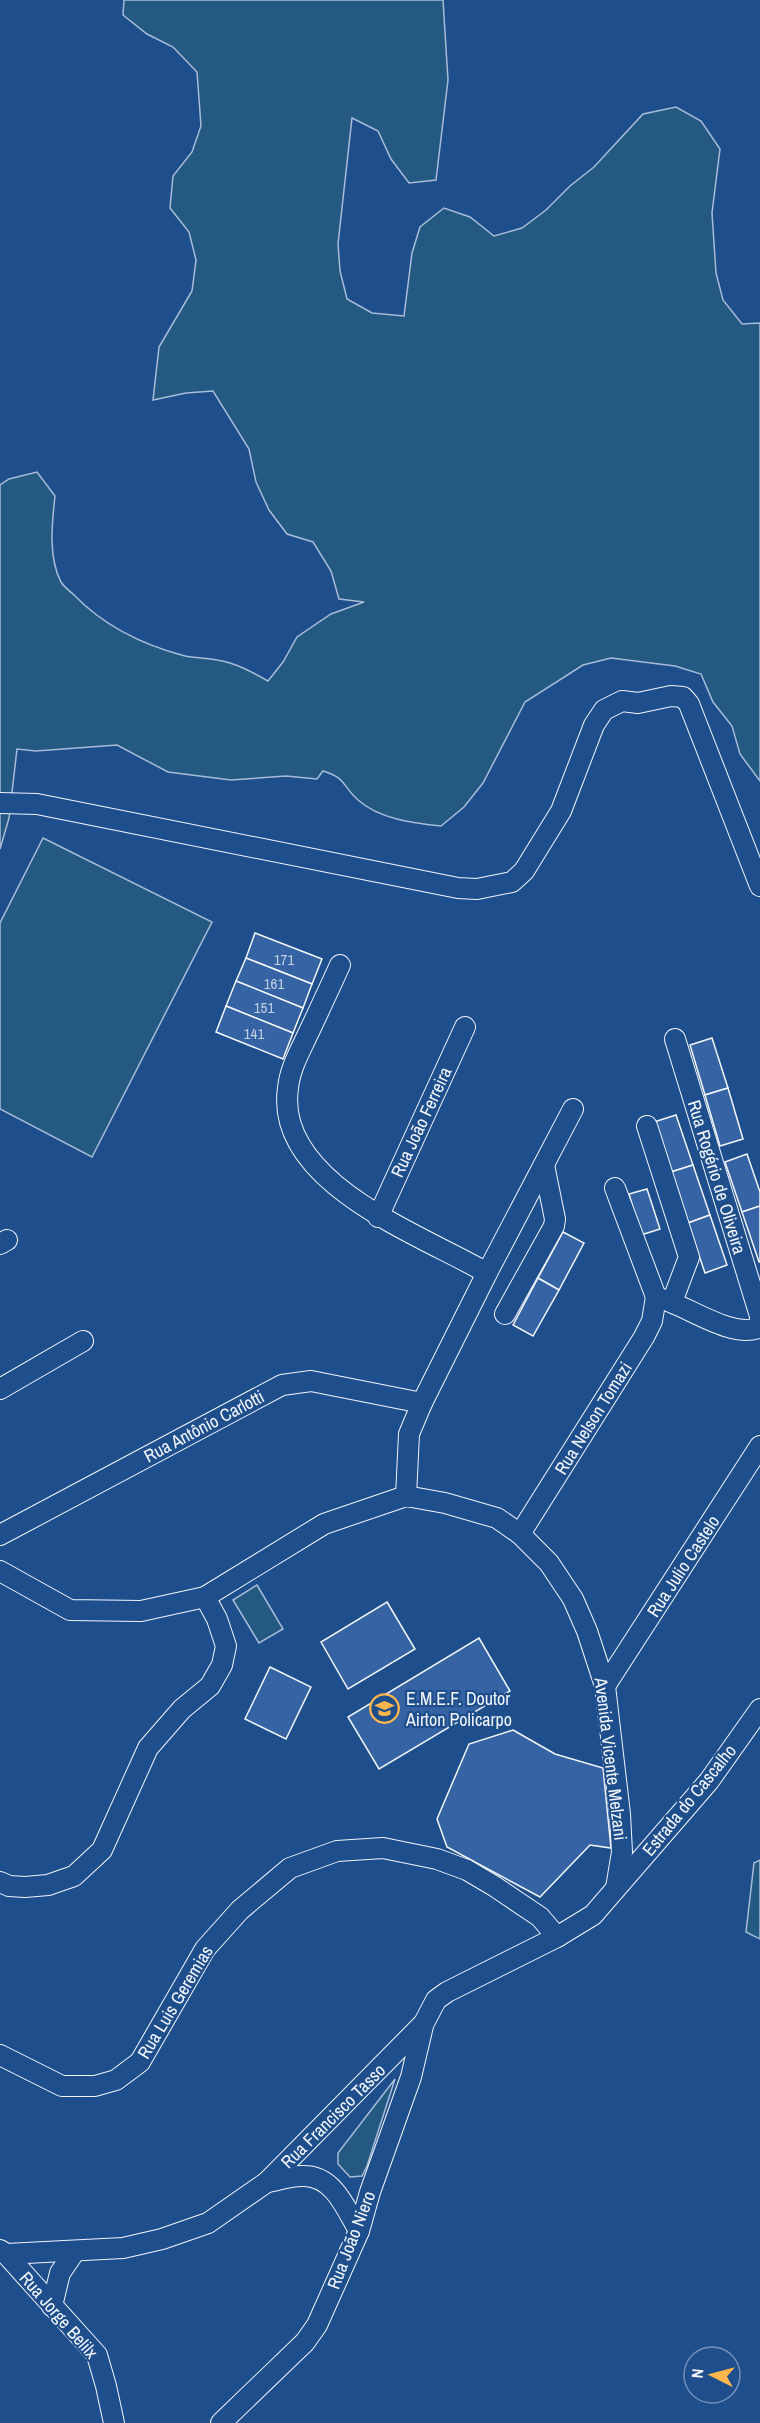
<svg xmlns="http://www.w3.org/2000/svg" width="760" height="2423" font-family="'Archivo Narrow',sans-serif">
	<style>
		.green { fill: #245a82; stroke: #a8bbd7; stroke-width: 1.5 }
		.building { fill: #3563a3; stroke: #f2f6ff; stroke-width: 1.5 }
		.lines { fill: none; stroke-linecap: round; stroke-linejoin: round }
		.minor-casing { stroke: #f2f6ff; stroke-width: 22 }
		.minor { stroke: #1f4e8c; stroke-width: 20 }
		.labels { text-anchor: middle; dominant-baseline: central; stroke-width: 4.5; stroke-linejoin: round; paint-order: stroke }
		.number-label { font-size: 15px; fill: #c3d1e8 }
		.street-label { font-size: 18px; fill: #f2f6ff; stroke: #1f4e8c }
		.poi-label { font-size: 18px; fill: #f2f6ff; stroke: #1f4e8c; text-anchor: start }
	</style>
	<rect width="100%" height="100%" fill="#1f4e8c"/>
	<g class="green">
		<path d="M124 0H443L448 80 436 180 409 183 391 159 378 131 352 118 338 244 340 271 347 299 372 313 404 316 412 253 420 227 444 208 470 217 494 236 522 228 546 210 570 186 594 167 643 114 676 107 701 121 720 149 712 213 716 273 723 300 742 324 760 323V781L740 754 732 726 713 702 701 674 675 666 611 658 583 665 525 702 483 783 464 807 441 826C413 823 379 819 358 800 341 785 348 779 323 771L317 779 286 776 231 780 168 772 117 745 36 751 17 749 9 818 0 849V485L9 479 37 472 55 496C52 523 48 557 61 582 64 587 70 591 74 595 105 627 143 645 185 656 196 658 207 658 217 660 236 663 252 672 268 681L283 662 297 637 331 614 364 602 339 599 331 571 313 542 287 534 269 510 256 482 249 449 213 391 186 393 153 400 159 347 192 291 196 260 189 232 170 208 173 176 192 152 201 126 197 72 173 47 147 34 123 15Z"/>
		<path d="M43 838 212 922 92 1157 0 1109V923Z"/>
		<path d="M257 1585 283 1629 259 1643 233 1600Z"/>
		<path d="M760 1860V1939L746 1932 754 1863Z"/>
		<path d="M395 2079 367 2166 362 2176 350 2177 338 2164V2153Z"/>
	</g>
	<g class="building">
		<path d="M255 933 322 959 312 984 246 958Z"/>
		<path d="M246 958 312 984 303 1008 236 981Z"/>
		<path d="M236 981 303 1008 293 1033 226 1006Z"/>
		<path d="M226 1006 293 1033 283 1059 216 1032Z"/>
		<path d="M712 1038 728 1088 705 1095 690 1045Z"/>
		<path d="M728 1088 743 1139 720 1146 705 1095Z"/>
		<path d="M676 1115 693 1165 671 1172 654 1122Z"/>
		<path d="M747 1154 760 1192V1206L742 1212 725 1162Z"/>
		<path d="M693 1165 710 1215 688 1223 671 1172Z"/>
		<path d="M647 1189 660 1229 641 1235 629 1194Z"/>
		<path d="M760 1206V1262H759L742 1212Z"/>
		<path d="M710 1215 727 1265 705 1273 688 1223Z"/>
		<path d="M563 1232 584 1243 559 1290 538 1278Z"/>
		<path d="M538 1278 559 1290 533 1336 513 1325Z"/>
		<path d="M387 1602 415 1649 348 1689 321 1642Z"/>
		<path d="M479 1638 510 1691 379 1769 348 1717Z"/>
		<path d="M270 1667 311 1687 286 1739 245 1719Z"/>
		<path d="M513 1730 555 1754 603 1768 611 1848 590 1845 540 1897 447 1847 437 1819 469 1744Z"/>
	</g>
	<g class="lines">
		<defs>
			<g id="minor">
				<path d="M0 803 37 804 458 888 477 889 512 882 524 871 561 811 594 725 604 710 622 701 638 703 671 696 683 697 689 704 760 886"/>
				<path d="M340 965C329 989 318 1013 307 1036 299 1053 290 1069 288 1088 274 1183 422 1235 487 1273L422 1403 409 1434 406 1496"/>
				<path d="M675 1039 760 1316"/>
				<path d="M647 1126 689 1257 672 1302"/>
				<path d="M615 1188 656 1297"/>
				<path d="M378 1217 465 1027"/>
				<path d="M0 1244 7 1240"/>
				<path d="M487 1273 573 1109"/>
				<path d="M662 1299C689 1307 731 1338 758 1328L760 1321"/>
				<path d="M505 1314 554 1226 555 1219 544 1165"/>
				<path d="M0 1389 83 1341"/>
				<path d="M520 1534 644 1337 652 1321 656 1297"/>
				<path d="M0 1535 282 1385 311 1381 422 1403"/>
				<path d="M0 1571 70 1610 141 1611 205 1597 324 1524 406 1496 445 1503 497 1518 520 1534 549 1563 573 1599 587 1631 605 1686 620 1814 622 1852 616 1888"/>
				<path d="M605 1686 760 1446"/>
				<path d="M0 1882 9 1886 25 1887 48 1885 74 1876 102 1850 148 1748 182 1709 210 1686 222 1665 226 1646 217 1619 205 1597"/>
				<path d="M0 2055 62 2086H95L116 2080 140 2062 205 1949 240 1910 290 1868 337 1851 383 1848 437 1859 467 1870 494 1886 540 1917 557 1937"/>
				<path d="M267 2182C279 2180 293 2175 304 2176 334 2176 346 2209 359 2231"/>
				<path d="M0 2250 6 2254 97 2355 106 2386 114 2423"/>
				<path d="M6 2254 123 2248 162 2239 208 2223 267 2182 424 2023 436 2000 447 1992 557 1937 593 1915 709 1781 760 1709"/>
				<path d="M52 2306 60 2273 75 2251"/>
				<path d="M221 2423 305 2342 317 2325 359 2231 370 2192 411 2077 423 2026"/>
			</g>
		</defs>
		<use href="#minor" class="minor-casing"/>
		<use href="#minor" class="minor"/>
	</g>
	<defs>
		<symbol id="school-ring" viewBox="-11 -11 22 22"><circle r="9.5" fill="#1f4e8c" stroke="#ffb74d" stroke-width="1.5"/><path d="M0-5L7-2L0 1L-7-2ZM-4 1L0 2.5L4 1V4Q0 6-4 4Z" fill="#ffb74d"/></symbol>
	</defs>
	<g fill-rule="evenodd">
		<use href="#school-ring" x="368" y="1692" width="33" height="33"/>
	</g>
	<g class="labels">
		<g class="number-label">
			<text x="284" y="959">171</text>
			<text x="274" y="983">161</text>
			<text x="264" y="1007">151</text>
			<text x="254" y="1033">141</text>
		</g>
		<g class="street-label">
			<text transform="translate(421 1122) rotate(-65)">Rua João Ferreira</text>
			<text transform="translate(717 1177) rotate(73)">Rua Rogério de Oliveira</text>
			<text transform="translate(593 1418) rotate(-58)">Rua Nelson Tomazi</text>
			<text transform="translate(204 1426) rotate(-28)">Rua Antônio Carlotti</text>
			<text transform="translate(683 1566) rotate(-57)">Rua Julio Castelo</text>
			<text transform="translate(611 1759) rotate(83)">Avenida Vicente Melzani</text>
			<text transform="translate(689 1800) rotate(-51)">Estrada do Cascalho</text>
			<text transform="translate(175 2002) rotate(-59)">Rua Luis Geremias</text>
			<text transform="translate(333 2116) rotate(-45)">Rua Francisco Tasso</text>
			<text transform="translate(351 2240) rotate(-69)">Rua João Niero</text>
			<text transform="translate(59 2315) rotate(49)">Rua Jorge Belilx</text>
		</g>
		<g class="poi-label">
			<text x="406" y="1698">E.M.E.F. Doutor<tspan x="406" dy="21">Airton Policarpo</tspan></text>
		</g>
	</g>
	<g transform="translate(712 2375) rotate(276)"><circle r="28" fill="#1f4e8c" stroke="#7391ba" stroke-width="1.5"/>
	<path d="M0-4.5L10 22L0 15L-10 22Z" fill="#ffb74d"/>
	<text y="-9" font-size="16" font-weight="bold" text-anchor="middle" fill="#f2f6ff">N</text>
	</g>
</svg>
